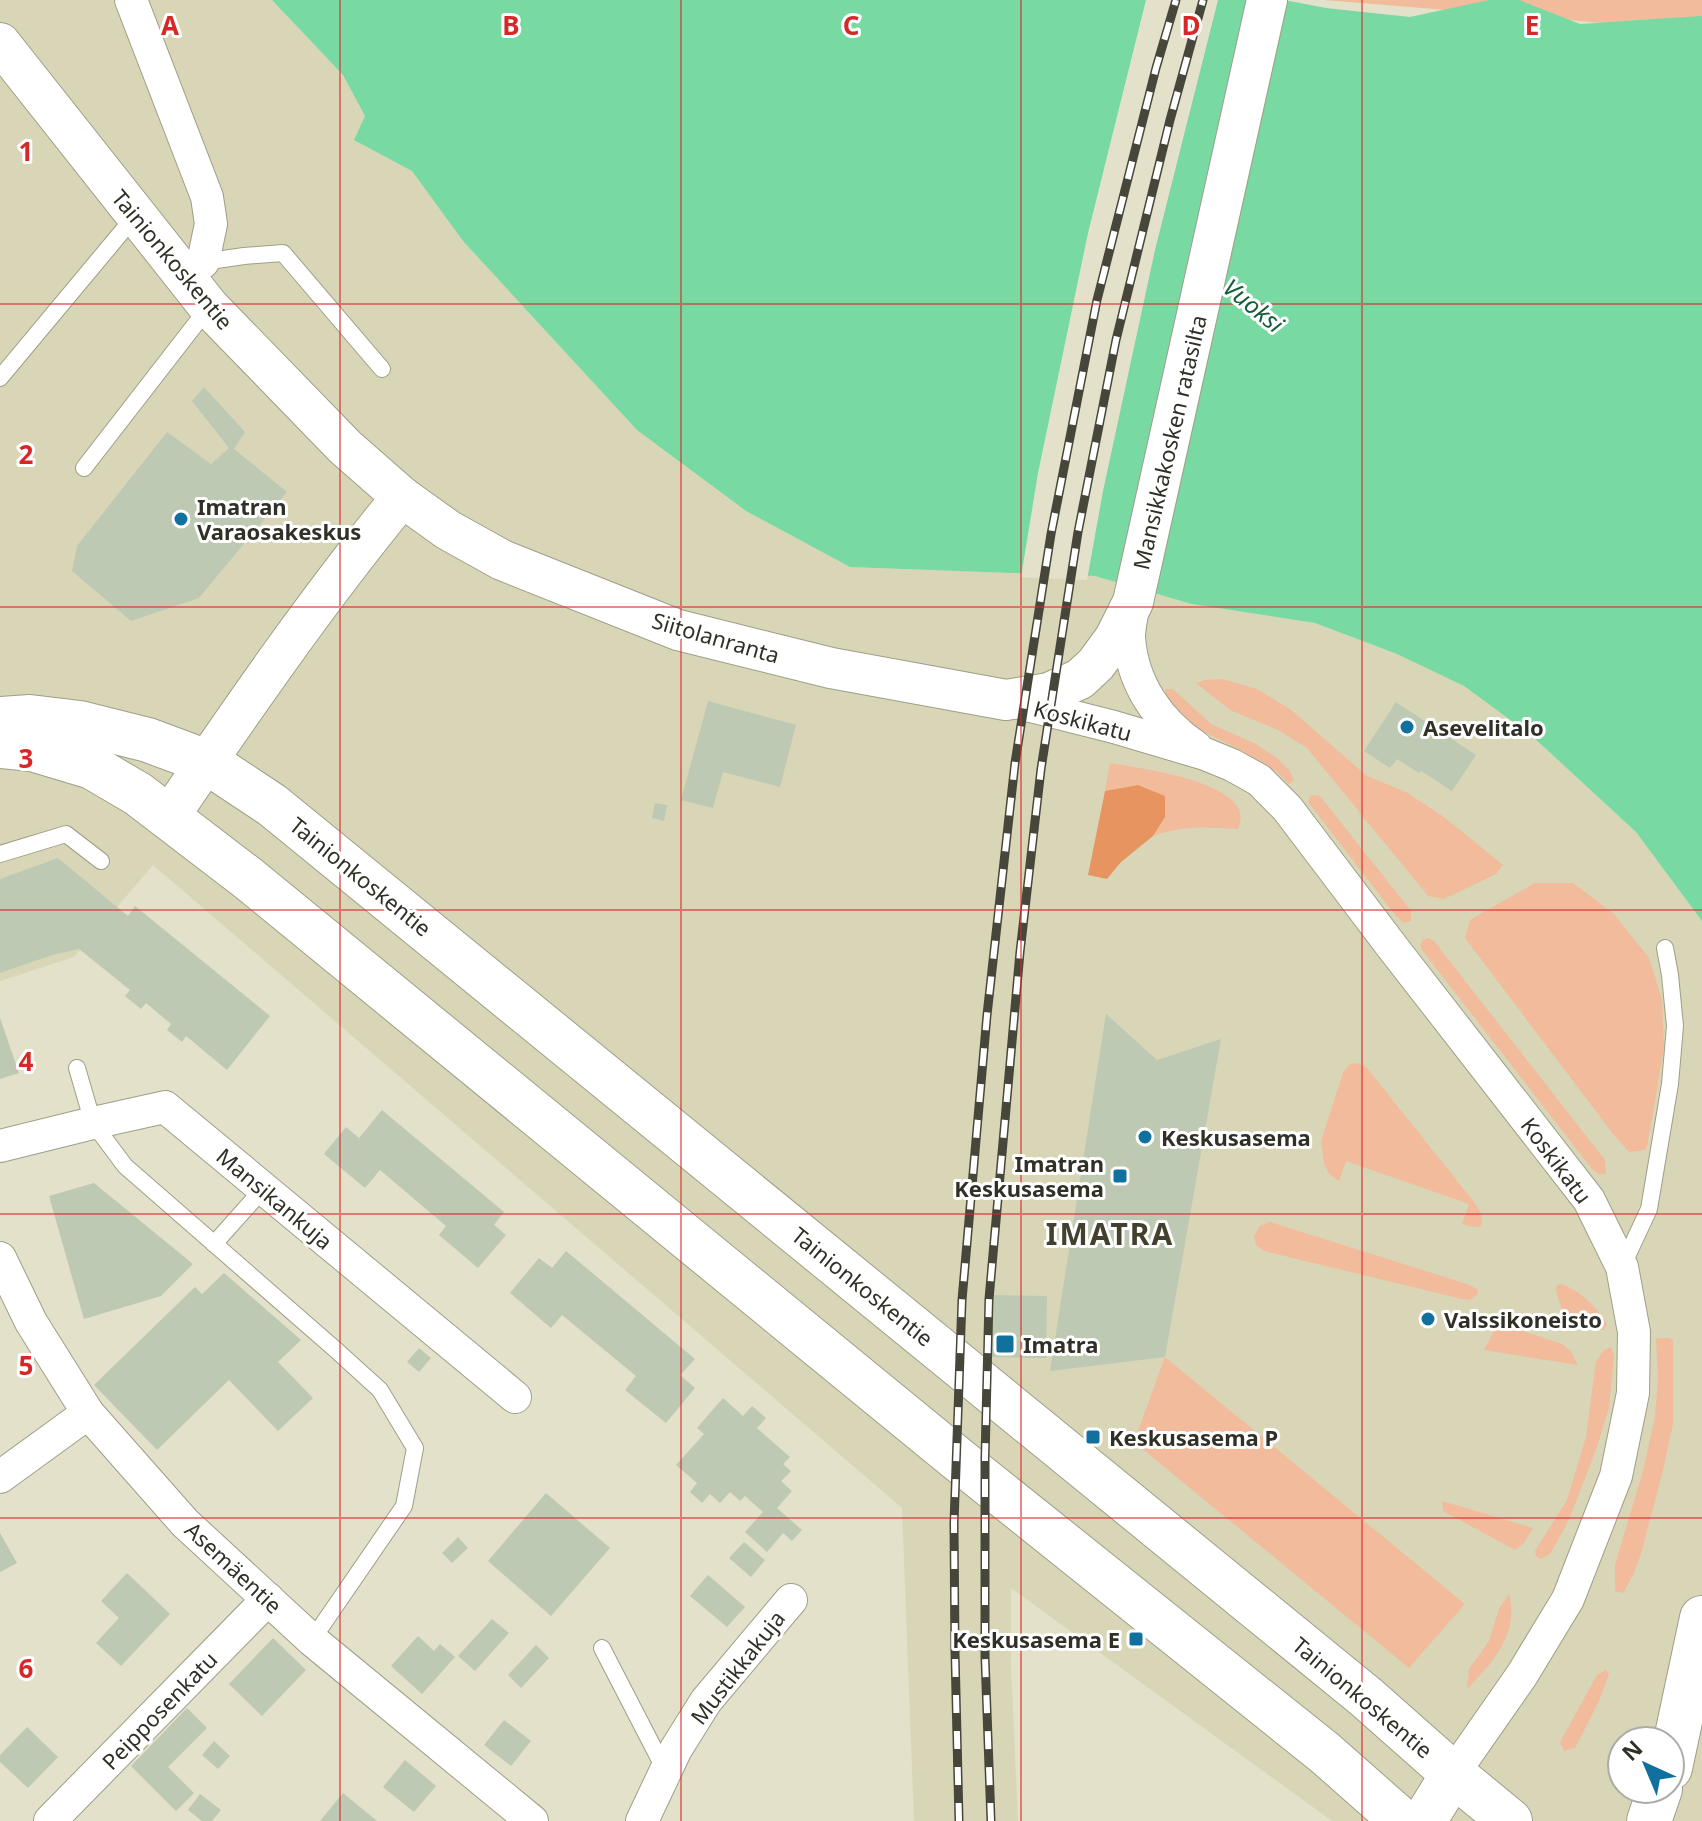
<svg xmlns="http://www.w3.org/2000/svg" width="1702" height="1821" font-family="'Noto Sans',sans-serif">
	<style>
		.built { fill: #d8d6b7; fill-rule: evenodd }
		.green { fill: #f2bb9b }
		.forest { fill: #e89460 }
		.water { fill: #78d9a2 }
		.pier { fill: #e3e1ca }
		.building { fill: #bdc9b3 }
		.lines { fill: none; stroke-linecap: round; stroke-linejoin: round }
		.service-casing { stroke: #9f9e87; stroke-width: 18 }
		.minor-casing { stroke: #9f9e87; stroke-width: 34 }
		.tertiary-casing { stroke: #9f9e87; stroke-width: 42 }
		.secondary-casing { stroke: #9f9e87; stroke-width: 46 }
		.trunk-casing { stroke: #9f9e87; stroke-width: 46 }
		.service { stroke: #fff; stroke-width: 16 }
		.minor { stroke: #fff; stroke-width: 32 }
		.tertiary { stroke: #fff; stroke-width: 40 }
		.secondary { stroke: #fff; stroke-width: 44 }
		.trunk { stroke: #fff; stroke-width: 44 }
		.rail-casing { stroke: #47463b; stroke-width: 9 }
		.rail { stroke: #fff; stroke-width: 6; stroke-dasharray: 18; stroke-linecap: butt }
		.grid { fill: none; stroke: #d62828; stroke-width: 2; stroke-opacity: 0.55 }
		.poi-dot { fill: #10709e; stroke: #fff; stroke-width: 3 }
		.labels { text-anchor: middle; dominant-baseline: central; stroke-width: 6; stroke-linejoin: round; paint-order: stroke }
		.street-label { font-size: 22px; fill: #313027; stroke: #fff }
		.poi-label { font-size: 22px; font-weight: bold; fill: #313027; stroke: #fff; text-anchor: start }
		.water-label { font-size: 24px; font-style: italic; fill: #145d3a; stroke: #fff }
		.district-label { font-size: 30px; font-weight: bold; letter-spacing: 2px; fill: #42412d; stroke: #fff }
		.grid-label { font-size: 26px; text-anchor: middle; font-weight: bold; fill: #d62828; stroke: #fff; stroke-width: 6; stroke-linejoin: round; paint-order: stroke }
	</style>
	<rect width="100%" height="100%" fill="#e3e1ca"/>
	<path class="built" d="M0 0H272L343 75 365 116 355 140 412 171 463 241 637 430 746 511 850 567 1095 576 1193 604 1315 623 1397 654 1464 686 1532 736 1636 832 1702 921V1821H1332L1011 1588V1666L1018 1821H914L902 1508 153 865 74 957 0 981ZM1622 1741H1670V1789H1622Z"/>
	<g class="green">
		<path d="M1324 0H1702V31Z"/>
		<path d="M1222 679 1257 689 1290 709 1367 776 1406 792 1444 817 1503 865 1496 874 1444 899 1428 896 1307 748 1278 730 1230 710 1196 683 1205 680Z"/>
		<path d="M1165 689H1173L1211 724 1256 744 1277 758 1289 770 1294 780 1289 784 1277 772 1243 751 1196 728 1166 696Z"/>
		<path d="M1110 763C1136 768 1261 782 1238 829 1208 827 1182 825 1153 836L1165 817 1138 785 1105 791Z"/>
		<path d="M1311 795 1320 796 1411 911V921L1404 923 1396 916 1308 802Z"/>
		<path d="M1535 883H1573L1614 914 1649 958 1662 999 1664 1047 1650 1131 1646 1150 1629 1152 1613 1134 1465 938 1470 920Z"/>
		<path d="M1428 938 1434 941 1605 1160 1606 1174H1599L1592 1169 1422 950 1420 945 1423 940Z"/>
		<path d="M1358 1063 1367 1068 1474 1202C1479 1210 1484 1216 1481 1226L1473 1227 1462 1224 1469 1204 1346 1161 1339 1181 1329 1174 1324 1163 1321 1141 1343 1073 1350 1064Z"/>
		<path d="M1270 1222 1467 1284 1477 1289 1478 1294 1470 1300 1462 1299 1264 1251 1256 1245 1254 1236 1260 1226Z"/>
		<path d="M1562 1284C1581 1292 1596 1306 1607 1324L1604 1330C1585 1330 1567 1322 1560 1304 1558 1296 1555 1293 1557 1285Z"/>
		<path d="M1498 1323 1562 1344 1570 1350 1578 1365 1484 1350Z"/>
		<path d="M1656 1338H1669L1673 1340V1424L1663 1470 1641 1554 1633 1575 1623 1593 1615 1591V1565L1643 1471 1655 1417 1658 1377Z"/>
		<path d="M1611 1347 1614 1356 1609 1407 1597 1447 1568 1522 1550 1554 1541 1559 1536 1556 1535 1551 1567 1500 1586 1437 1596 1361 1604 1350Z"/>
		<path d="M1165 1357 1465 1604 1409 1668 1134 1442Z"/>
		<path d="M1442 1501 1533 1528 1524 1543 1515 1550 1443 1511Z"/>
		<path d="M1509 1594C1520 1633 1492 1664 1467 1689L1469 1669 1489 1641 1499 1609Z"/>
		<path d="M1606 1670 1609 1674 1599 1701 1575 1748 1564 1751 1560 1742 1597 1675Z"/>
	</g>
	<path class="forest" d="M1138 785 1165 796V817L1153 836 1121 862 1107 879 1088 875 1105 791Z"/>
	<path class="water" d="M272 0H1284L1326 8 1410 17 1489 0H1519L1580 24 1702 16V921L1636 832 1532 736 1464 686 1397 654 1315 623 1192 604 1095 576 850 567 746 511 637 430 463 241 412 171 354 140 365 116 343 75Z"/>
	<path class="pier" d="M1146 0H1218L1155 250 1103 491 1087 580 1021 577 1038 473 1088 233Z"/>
	<g class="building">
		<path d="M204 387 245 432 234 449 287 492 199 598 131 621 72 571 77 546 167 432 211 464 229 448 192 401Z"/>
		<path d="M708 701 796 725 780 787 723 772 713 808 681 800Z"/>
		<path d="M1396 702 1476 755 1452 791 1421 771 1419 773 1397 759 1390 768 1364 751Z"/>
		<path d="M655 803 667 805 664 821 652 818Z"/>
		<path d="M58 858 128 916 135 906 270 1016 227 1070 186 1036 182 1042 167 1030 171 1024 146 1003 141 1009 125 996 130 990 79 949 52 955 0 973V879Z"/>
		<path d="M1106 1014 1157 1060 1221 1039 1165 1357 1050 1371Z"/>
		<path d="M0 1018 19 1073 0 1079Z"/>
		<path d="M382 1110 504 1212 494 1225 506 1235 478 1268 439 1235 446 1226 380 1170 365 1188 324 1154 346 1127 359 1138Z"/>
		<path d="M94 1183 193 1264 161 1296 84 1319 49 1196Z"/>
		<path d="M566 1251 695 1359 680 1375 695 1388 666 1423 625 1390 636 1376 562 1315 551 1328 510 1293 539 1258 552 1268Z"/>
		<path d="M224 1273 301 1340 278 1362 313 1398 278 1431 229 1380 157 1450 94 1385 195 1287 202 1294Z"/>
		<path d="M991 1295 1047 1296 1046 1358 990 1357Z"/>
		<path d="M419 1348 431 1358 419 1372 407 1362Z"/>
		<path d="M723 1398 743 1416 752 1406 766 1418 757 1428 790 1457 783 1464 791 1471 781 1481 792 1491 777 1508 802 1530 792 1541 783 1533 767 1552 745 1532 763 1512 745 1496 740 1501 730 1492 720 1503 710 1494 702 1503 690 1492 697 1483 676 1465 704 1434 697 1428Z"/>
		<path d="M546 1493 610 1548 551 1616 488 1561Z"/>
		<path d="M0 1533 17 1563 0 1572Z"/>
		<path d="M458 1537 468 1548 452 1563 442 1553Z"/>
		<path d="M744 1542 765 1560 751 1577 729 1558Z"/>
		<path d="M127 1573 170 1614 121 1666 96 1643 119 1618 101 1601Z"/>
		<path d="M708 1575 745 1607 727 1627 690 1596Z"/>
		<path d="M492 1619 509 1633 475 1671 458 1656Z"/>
		<path d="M418 1636 434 1651 440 1644 455 1657 422 1694 391 1666Z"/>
		<path d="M273 1638 306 1670 262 1716 229 1684Z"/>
		<path d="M536 1645 549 1658 521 1688 508 1675Z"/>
		<path d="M187 1708 207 1728 168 1767 194 1793 176 1811 131 1766Z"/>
		<path d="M504 1720 531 1741 511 1766 484 1745Z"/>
		<path d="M27 1727 58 1757 28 1788 0 1762V1755Z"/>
		<path d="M214 1741 230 1756 218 1769 202 1755Z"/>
		<path d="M405 1760 436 1786 414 1812 383 1787Z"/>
		<path d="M343 1793 377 1821H320Z"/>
		<path d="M200 1794 221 1810 212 1821H202L188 1810Z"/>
	</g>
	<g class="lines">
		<defs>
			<g id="service">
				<path d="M203 262 244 256 283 253 382 369"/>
				<path d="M0 378 135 216"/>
				<path d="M84 468 208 308"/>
				<path d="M0 854 66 834 101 861"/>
				<path d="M77 1068 93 1123 125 1166 336 1350 380 1390 415 1448 404 1506 312 1640"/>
				<path d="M214 1244 263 1189"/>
				<path d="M1622 1267 1649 1209 1670 1084 1675 1026 1670 975 1665 948"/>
				<path d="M602 1648 665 1770"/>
			</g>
			<g id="minor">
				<path d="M131 0 207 197 211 224 203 262 185 277"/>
				<path d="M1133 606C1132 616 1129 627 1129 637 1132 684 1159 722 1196 747"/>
				<path d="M1015 702 1114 727 1205 754 1232 765 1259 780 1287 808 1393 948 1589 1200 1622 1267 1634 1332 1633 1393 1616 1476 1568 1599 1522 1675 1453 1774"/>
				<path d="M0 1146 93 1123 165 1107 515 1397"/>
				<path d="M0 1258 31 1322 88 1413 185 1523 312 1640 532 1821"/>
				<path d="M0 1477 88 1413"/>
				<path d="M50 1821 268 1599"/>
				<path d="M642 1821 676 1749 706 1701 791 1600"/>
			</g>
			<g id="tertiary">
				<path d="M0 43 209 307 345 447 402 497 448 530 502 560 678 630 831 668 1006 700 1049 693 1080 679 1096 664 1115 638 1133 602 1267 0"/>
				<path d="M168 818C243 708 318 599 402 497"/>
			</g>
			<g id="secondary">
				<path d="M0 719 30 717 80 723 148 740 207 762 272 805 1366 1697 1453 1774 1510 1821"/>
				<path d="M0 746 32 749 92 767 138 794 249 879 955 1457 1325 1753 1402 1821"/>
				<path d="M1424 1821 1453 1774"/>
			</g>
			<g id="trunk">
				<path d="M1670 1768 1702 1618"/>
				<path d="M1649 1821 1660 1789"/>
			</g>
		</defs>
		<use href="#service" class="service-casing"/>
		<use href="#minor" class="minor-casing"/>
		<use href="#tertiary" class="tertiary-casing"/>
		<use href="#secondary" class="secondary-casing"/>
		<use href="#trunk" class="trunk-casing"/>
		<use href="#service" class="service"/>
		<use href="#minor" class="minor"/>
		<use href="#tertiary" class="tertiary"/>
		<use href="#secondary" class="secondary"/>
		<use href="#trunk" class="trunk"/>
		<defs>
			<g id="rail">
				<path d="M959 1821 955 1652 954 1523 962 1300 987 1015 1015 763 1051 534 1097 300 1156 68 1176 0"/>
				<path d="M991 1821 985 1657V1458L989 1299 1020 952 1041 769 1078 532 1116 340 1170 120 1203 0"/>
			</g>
		</defs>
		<use href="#rail" class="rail-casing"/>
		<use href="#rail" class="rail"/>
	</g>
	<path class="grid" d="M340 0V1821M681 0V1821M1021 0V1821M1362 0V1821M0 304H1702M0 607H1702M0 910H1702M0 1214H1702M0 1518H1702"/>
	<g class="poi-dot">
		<circle cx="181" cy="519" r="8"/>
		<circle cx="1407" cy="727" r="8"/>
		<circle cx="1145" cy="1137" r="8"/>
		<rect x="1112" y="1168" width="16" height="16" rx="4"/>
		<circle cx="1428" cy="1319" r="8"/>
		<rect x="995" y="1334" width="20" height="20" rx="4"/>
		<rect x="1085" y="1429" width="16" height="16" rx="4"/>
		<rect x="1128" y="1631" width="16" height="16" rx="4"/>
	</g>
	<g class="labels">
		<g class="street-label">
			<text transform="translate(173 259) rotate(50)">Tainionkoskentie</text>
			<text transform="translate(1169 442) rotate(-77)">Mansikkakosken ratasilta</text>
			<text transform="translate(716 637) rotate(16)">Siitolanranta</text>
			<text transform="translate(1083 720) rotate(15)">Koskikatu</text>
			<text transform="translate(361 876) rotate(39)">Tainionkoskentie</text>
			<text transform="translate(1557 1160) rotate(53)">Koskikatu</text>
			<text transform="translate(275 1198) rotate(40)">Mansikankuja</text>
			<text transform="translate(863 1286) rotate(39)">Tainionkoskentie</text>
			<text transform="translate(234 1567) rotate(43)">Asemäentie</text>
			<text transform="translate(737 1667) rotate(-52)">Mustikkakuja</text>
			<text transform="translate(1363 1697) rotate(40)">Tainionkoskentie</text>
			<text transform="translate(159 1710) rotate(-46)">Peipposenkatu</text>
		</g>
		<g class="poi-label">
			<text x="197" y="506">Imatran<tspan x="197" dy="25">Varaosakeskus</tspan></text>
			<text x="1423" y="727">Asevelitalo</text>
			<text x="1161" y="1137">Keskusasema</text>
			<text x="1104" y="1163" text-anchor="end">Imatran<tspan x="1104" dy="25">Keskusasema</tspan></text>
			<text x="1444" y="1319">Valssikoneisto</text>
			<text x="1023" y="1344">Imatra</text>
			<text x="1109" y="1437">Keskusasema P</text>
			<text x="1120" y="1639" text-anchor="end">Keskusasema E</text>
		</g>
		<g class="water-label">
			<text transform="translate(1254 305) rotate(39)">Vuoksi</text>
		</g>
		<g class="district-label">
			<text x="1110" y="1233">IMATRA</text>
		</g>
	</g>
	<g class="grid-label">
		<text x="170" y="35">A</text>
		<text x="511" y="35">B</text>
		<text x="851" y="35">C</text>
		<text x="1191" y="35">D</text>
		<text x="1532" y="35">E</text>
		<text x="26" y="161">1</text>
		<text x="26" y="464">2</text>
		<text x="26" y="768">3</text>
		<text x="26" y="1071">4</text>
		<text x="26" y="1375">5</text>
		<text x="26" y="1678">6</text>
	</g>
	<g transform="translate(1646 1765) rotate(316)"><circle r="38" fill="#ffffff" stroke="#adaca9" stroke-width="2"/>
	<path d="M0-6L14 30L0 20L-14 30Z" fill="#10709e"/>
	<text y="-12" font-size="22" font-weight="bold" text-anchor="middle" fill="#313027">N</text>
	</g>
</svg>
